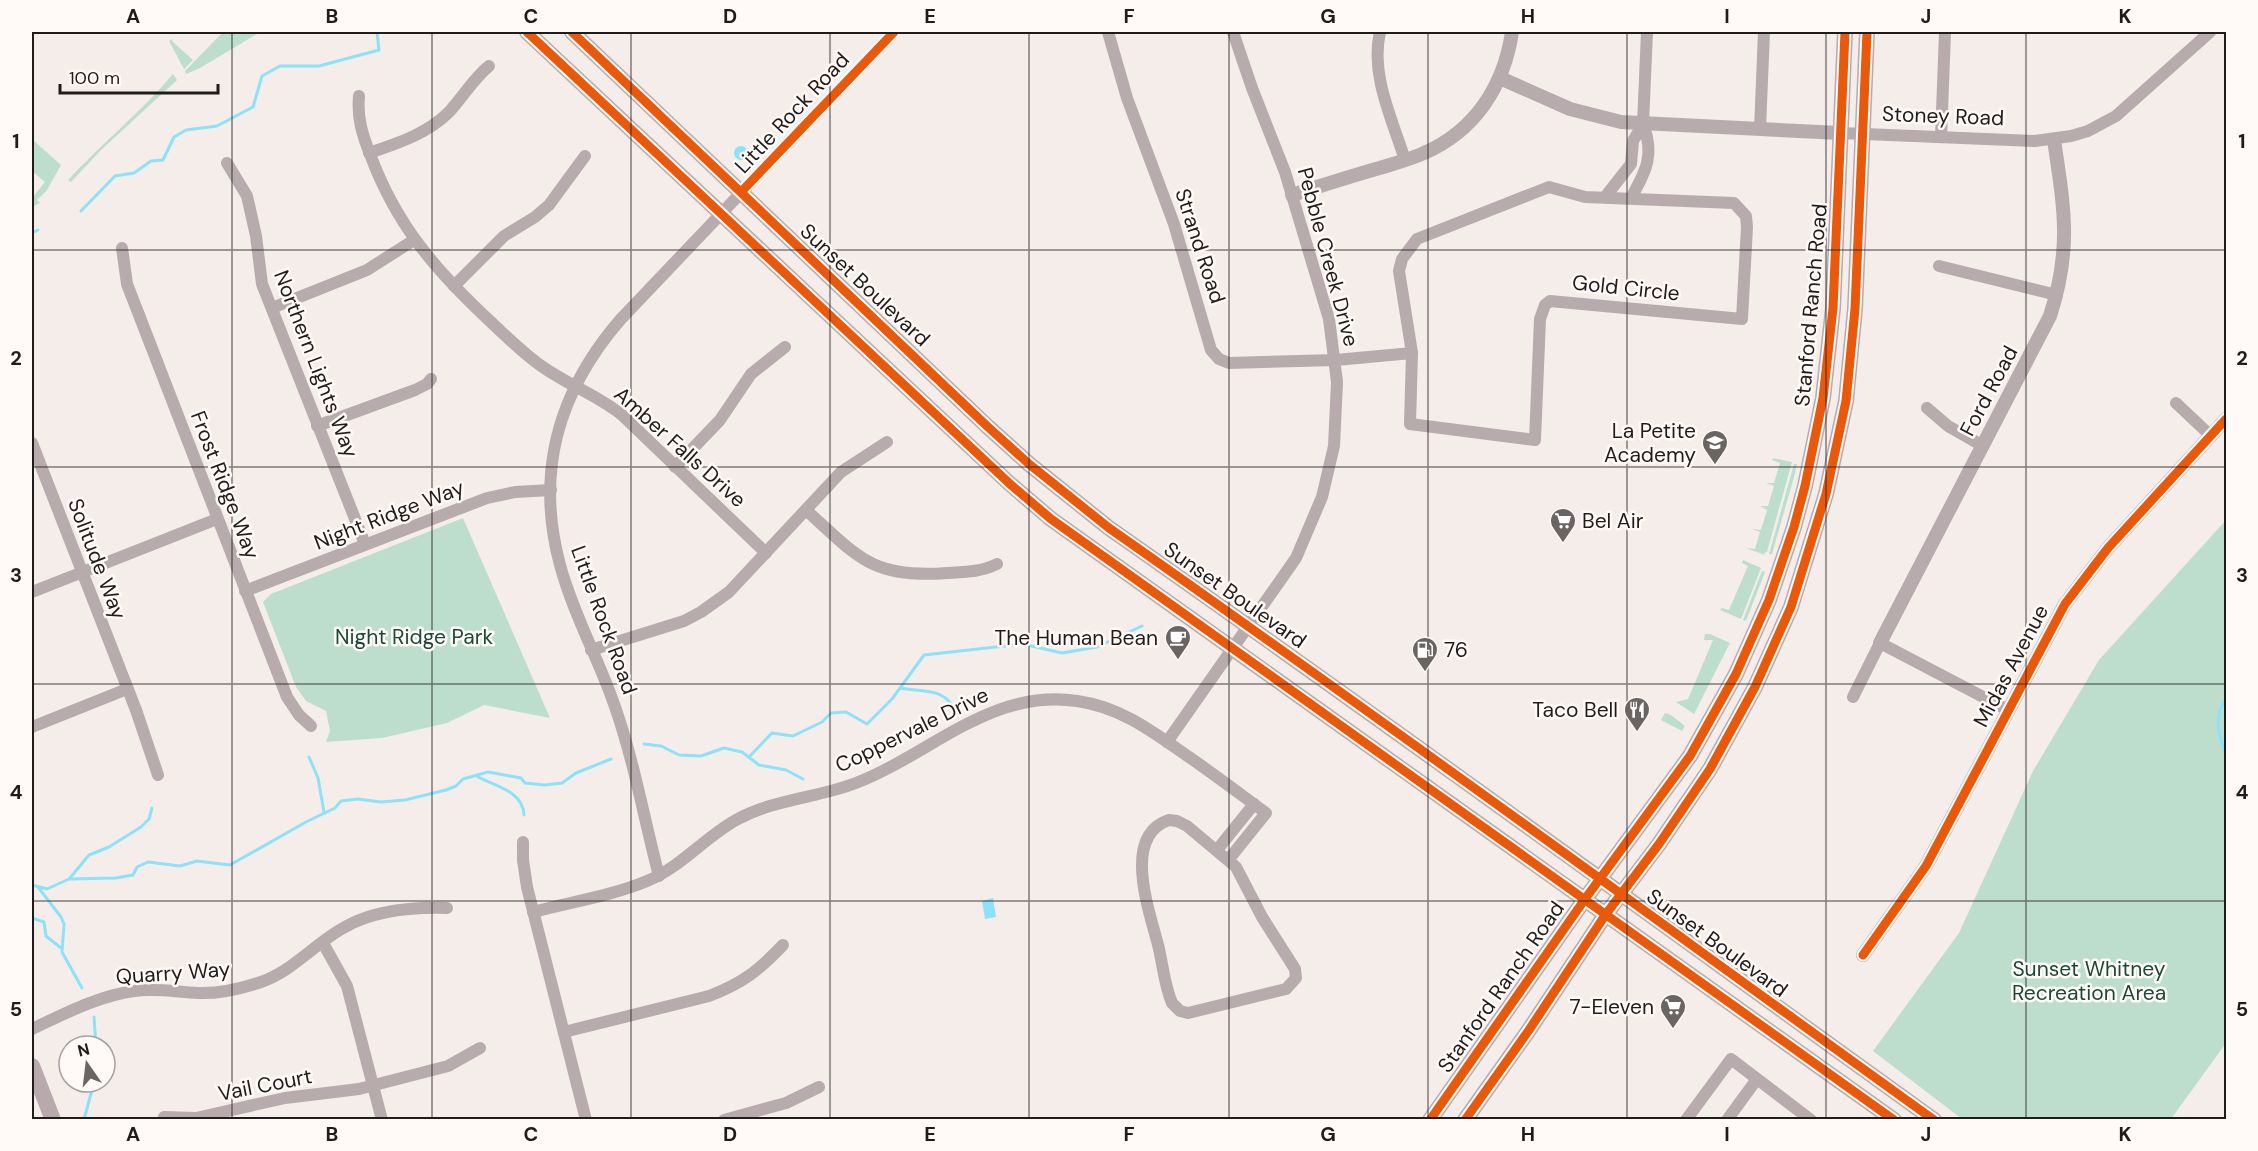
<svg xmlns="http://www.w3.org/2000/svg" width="2258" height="1151" font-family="'DM Sans',sans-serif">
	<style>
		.green { fill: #bedecd }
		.water { fill: #8ee2f8 }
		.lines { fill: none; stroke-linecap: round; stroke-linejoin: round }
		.stream { stroke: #8ee2f8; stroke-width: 3 }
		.minor { stroke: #b8abae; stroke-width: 12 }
		.tertiary { stroke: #b8abae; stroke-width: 14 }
		.secondary { stroke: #b8a9ac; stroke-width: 16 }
		.cycleway-casing { stroke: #fffaf8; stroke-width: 13 }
		.cycleway { stroke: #e8590c; stroke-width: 9 }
		.grid { fill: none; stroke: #201c1b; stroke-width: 1.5; stroke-opacity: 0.55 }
		.labels { text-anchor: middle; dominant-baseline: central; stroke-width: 5; stroke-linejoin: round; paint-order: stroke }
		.street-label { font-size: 21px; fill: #201c1b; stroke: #fffaf8 }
		.poi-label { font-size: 21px; fill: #201c1b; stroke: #fffaf8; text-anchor: end }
		.park-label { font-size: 21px; fill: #1b4937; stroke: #fffaf8 }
		.neatline { fill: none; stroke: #201c1b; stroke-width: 2 }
		.grid-label { font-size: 20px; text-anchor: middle; font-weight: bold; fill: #201c1b }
	</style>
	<rect width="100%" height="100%" fill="#f4edea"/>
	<g class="green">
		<path d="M223 32H260L200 68 186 74 185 71Z"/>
		<path d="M172 39 173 42 193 60 184 69 169 41Z"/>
		<path d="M173 74 177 80 101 150 71 182 68 180C102 143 141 112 173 74Z"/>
		<path d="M32 139 61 165 47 190 37 200 40 203 32 207V198L45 182 32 171Z"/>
		<path d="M1773 458 1792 462 1767 552 1764 553 1765 555 1746 548 1755 549 1760 532 1752 529 1761 530 1767 510 1760 506H1768L1774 486 1766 483H1774L1780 463 1772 460Z"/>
		<path d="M1794 464H1797L1794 477 1772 554H1769Z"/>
		<path d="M463 518 550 718 484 705 447 723 382 738 326 742 330 731 326 711 306 701 296 687 263 602 271 594Z"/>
		<path d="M2226 520V1043L2171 1119H1962L1873 1051 1959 933 2033 771 2099 660Z"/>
		<path d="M1743 560 1761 568 1741 619 1720 610 1722 608 1729 610 1748 566 1742 563Z"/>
		<path d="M1762 571 1765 572 1746 621 1743 620Z"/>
		<path d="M1705 634H1710L1730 643 1694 714 1676 702 1688 699 1713 640H1704Z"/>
		<path d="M1665 713 1671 715 1685 726 1682 731 1661 720Z"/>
	</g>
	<g class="water">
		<circle cx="741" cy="153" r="7"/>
		<path d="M993 898 996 917 985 919 982 901Z"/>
	</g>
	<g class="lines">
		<g class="stream">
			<path d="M81 211 115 176 134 173 151 161 163 160 174 137 186 130 217 126 253 107 262 76 280 66H319L379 50 377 32"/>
			<path d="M32 233 38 230"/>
			<path d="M900 688C919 692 942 687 953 707"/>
			<path d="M2226 699C2213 716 2218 735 2226 754"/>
			<path d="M644 744 661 746 679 755 701 756 724 748 742 752 759 765 786 770 803 779"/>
			<path d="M309 757 318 778 324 812"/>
			<path d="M749 757 772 733 793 736 822 722 831 713 846 712 867 724 892 699 924 655 1023 644 1062 653 1097 647 1142 626"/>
			<path d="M478 777C495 786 523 791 524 815"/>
			<path d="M70 878 89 855 109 847 141 827 149 819 152 808"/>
			<path d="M32 885 47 889 69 879 116 878 133 875 137 867 148 862 180 866 197 861 230 865 306 822 335 808 341 801 358 799 381 802 405 800 446 790 456 786 463 779 488 772 521 778 525 783 545 785 562 783 576 773 611 759"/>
			<path d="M38 887 61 917 64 924 62 952 82 988"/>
			<path d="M32 918 44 922 46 936 61 948"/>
			<path d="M94 1017 96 1046"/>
			<path d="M84 1120 94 1082"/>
		</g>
		<g class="minor">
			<path d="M1108 32 1127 98 1174 224 1211 350 1219 359 1229 363 1336 360 1412 353"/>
			<path d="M1380 32C1370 74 1392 119 1405 160"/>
			<path d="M359 96C357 117 362 134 370 154 396 225 436 271 492 323 507 337 523 353 540 365 566 384 597 395 622 415L766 553"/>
			<path d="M1643 124 1647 32"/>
			<path d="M1760 129 1764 32"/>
			<path d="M1840 133 2035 141 2071 136 2088 131 2116 116 2210 32"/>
			<path d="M1941 137 1945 32"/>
			<path d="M369 153C398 143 427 134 449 112 463 97 473 79 489 66"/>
			<path d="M227 163 247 196 256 236 262 284 365 544"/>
			<path d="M1549 187 1585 197 1734 203 1746 216 1747 227 1742 319 1550 301 1545 305 1540 319 1535 440 1410 424 1412 353 1399 271 1402 259 1417 239Z"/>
			<path d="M1605 197 1631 164 1633 141 1643 124C1655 155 1646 171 1631 198"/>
			<path d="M122 248 127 284 287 697 299 715 311 726"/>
			<path d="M1939 266 2057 295"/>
			<path d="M454 286 504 236 535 217 549 205 585 156"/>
			<path d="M272 308 367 270 414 240"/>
			<path d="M2176 403 2211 436"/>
			<path d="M1927 408 1948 426 1983 446"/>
			<path d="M317 426 415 390 427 384 431 379"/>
			<path d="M32 443 136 710 158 775"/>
			<path d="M675 467 720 420 751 374 785 347"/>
			<path d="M806 510C858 557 872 579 947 573 965 572 981 572 997 564"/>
			<path d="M245 591 487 498 515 492 551 490"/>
			<path d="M32 592 217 519"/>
			<path d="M591 650 684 621 701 612 729 592 841 472 887 442"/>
			<path d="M1853 697 1880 643 2008 710"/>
			<path d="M32 727 127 689"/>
			<path d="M1167 742 1296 558 1322 497 1334 446 1337 382 1329 319 1285 172 1252 88 1233 32"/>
			<path d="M1169 820 1177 821 1187 826 1236 867 1262 917 1295 969 1296 978 1286 989 1188 1013 1180 1011 1172 1003C1165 987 1163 967 1159 949 1151 915 1120 836 1169 820Z"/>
			<path d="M523 842V860L527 887 586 1120"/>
			<path d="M1217 850 1254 804"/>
			<path d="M659 876C644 819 634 760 614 704 598 658 573 613 560 565 535 472 558 392 620 320L894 32"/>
			<path d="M533 912C570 902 611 896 647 881 681 867 704 838 736 820 774 799 817 798 856 783 931 754 991 688 1077 701 1121 707 1153 732 1189 757 1215 775 1240 794 1266 813L1229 859"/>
			<path d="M323 943 347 986 382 1120"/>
			<path d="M32 1029C64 1014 98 996 134 991 156 988 176 992 198 993 220 994 240 989 261 982 293 971 315 943 345 927 375 910 413 907 447 908"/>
			<path d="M564 1032 709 996C743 983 758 971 783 945"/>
			<path d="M164 1117 196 1118 285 1098 359 1089 448 1066 480 1048"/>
			<path d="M724 1120 786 1103 819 1087"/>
			<path d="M1686 1120 1731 1059 1811 1120"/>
			<path d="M1727 1120 1757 1079"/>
		</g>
		<g class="tertiary">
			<path d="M1500 78 1570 109 1621 122 1840 133"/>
			<path d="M1292 195C1320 186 1348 177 1376 169 1392 164 1409 160 1424 153 1475 131 1504 86 1512 32"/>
			<path d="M1880 643 2050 316C2072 248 2064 208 2054 140"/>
			<path d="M1863 955 1926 866 2065 604 2108 548 2226 419"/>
		</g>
		<g class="secondary">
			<path d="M527 32 1010 484 1051 519 1894 1120"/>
			<path d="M572 32 988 427 1029 464 1109 528C1386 722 1659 922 1934 1120"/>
			<path d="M32 1066 53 1120"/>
			<path d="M1430 1120 1585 899 1690 756 1736 674 1769 600 1794 527 1805 486 1823 398 1833 308 1845 32"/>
			<path d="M1465 1120 1529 1030 1606 914 1659 844 1710 769 1755 687 1791 607 1826 494 1846 401 1855 309 1867 32"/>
		</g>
		<defs>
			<g id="cycleway">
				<path d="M527 32 1010 484 1051 519 1894 1120"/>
				<path d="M572 32 988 427 1029 464 1109 528C1386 722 1659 922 1934 1120"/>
				<path d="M741 192 894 32"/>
				<path d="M1863 955 1926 866 2065 604 2108 548 2226 419"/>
				<path d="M1430 1120 1585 899 1690 756 1736 674 1769 600 1794 527 1805 486 1823 398 1833 308 1845 32"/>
				<path d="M1465 1120 1529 1030 1606 914 1659 844 1710 769 1755 687 1791 607 1826 494 1846 401 1855 309 1867 32"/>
			</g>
		</defs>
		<use href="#cycleway" class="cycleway-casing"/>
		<use href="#cycleway" class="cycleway"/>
	</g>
	<path class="grid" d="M232 32V1120M432 32V1120M631 32V1120M830 32V1120M1029 32V1120M1229 32V1120M1428 32V1120M1627 32V1120M1826 32V1120M2026 32V1120M32 250H2226M32 467H2226M32 684H2226M32 901H2226"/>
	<defs>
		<symbol id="school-pin" viewBox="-11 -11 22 30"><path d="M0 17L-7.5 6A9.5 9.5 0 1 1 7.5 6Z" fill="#6a6563" stroke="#fffaf8"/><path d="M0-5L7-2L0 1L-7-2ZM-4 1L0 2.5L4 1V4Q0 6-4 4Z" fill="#fff"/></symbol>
		<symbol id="supermarket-pin" viewBox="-11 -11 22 30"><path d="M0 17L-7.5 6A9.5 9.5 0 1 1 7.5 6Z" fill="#6a6563" stroke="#fffaf8"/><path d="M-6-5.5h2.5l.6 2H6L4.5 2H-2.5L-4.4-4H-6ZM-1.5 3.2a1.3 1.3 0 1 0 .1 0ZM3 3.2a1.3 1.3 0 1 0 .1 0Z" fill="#fff"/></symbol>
		<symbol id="cafe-pin" viewBox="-11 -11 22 30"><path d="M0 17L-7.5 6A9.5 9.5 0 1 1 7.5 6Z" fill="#6a6563" stroke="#fffaf8"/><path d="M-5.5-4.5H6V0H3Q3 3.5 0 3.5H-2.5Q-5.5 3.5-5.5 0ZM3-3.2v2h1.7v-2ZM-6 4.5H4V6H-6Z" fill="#fff"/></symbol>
		<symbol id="fuel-pin" viewBox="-11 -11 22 30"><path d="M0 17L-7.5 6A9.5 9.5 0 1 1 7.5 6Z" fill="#6a6563" stroke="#fffaf8"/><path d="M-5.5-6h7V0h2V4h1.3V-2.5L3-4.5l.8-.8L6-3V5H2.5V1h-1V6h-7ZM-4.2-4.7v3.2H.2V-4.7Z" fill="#fff"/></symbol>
		<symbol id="restaurant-pin" viewBox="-11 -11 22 30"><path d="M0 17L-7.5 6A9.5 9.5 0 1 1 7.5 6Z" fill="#6a6563" stroke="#fffaf8"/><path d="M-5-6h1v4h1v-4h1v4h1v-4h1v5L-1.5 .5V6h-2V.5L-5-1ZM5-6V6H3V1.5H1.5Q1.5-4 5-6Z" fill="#fff"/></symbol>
	</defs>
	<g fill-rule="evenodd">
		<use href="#school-pin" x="1700" y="428" width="30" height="40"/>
		<use href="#supermarket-pin" x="1548" y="506" width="30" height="40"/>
		<use href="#cafe-pin" x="1163" y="623" width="30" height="40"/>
		<use href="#fuel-pin" x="1410" y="635" width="30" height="40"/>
		<use href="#restaurant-pin" x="1622" y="695" width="30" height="40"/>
		<use href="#supermarket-pin" x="1658" y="992" width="30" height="40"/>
	</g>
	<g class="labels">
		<g class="street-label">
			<text transform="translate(792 113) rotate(-47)">Little Rock Road</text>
			<text transform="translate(1943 116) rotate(2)">Stoney Road</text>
			<text transform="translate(1200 246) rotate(72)">Strand Road</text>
			<text transform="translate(1328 257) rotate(75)">Pebble Creek Drive</text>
			<text transform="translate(865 285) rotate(43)">Sunset Boulevard</text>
			<text transform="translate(1626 288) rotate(6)">Gold Circle</text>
			<text transform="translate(1811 305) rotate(-85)">Stanford Ranch Road</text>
			<text transform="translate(316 364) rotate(69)">Northern Lights Way</text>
			<text transform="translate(1989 391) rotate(-62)">Ford Road</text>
			<text transform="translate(680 447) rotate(42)">Amber Falls Drive</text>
			<text transform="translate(225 485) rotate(69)">Frost Ridge Way</text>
			<text transform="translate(389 515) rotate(-21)">Night Ridge Way</text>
			<text transform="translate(97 559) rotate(69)">Solitude Way</text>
			<text transform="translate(1235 595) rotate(35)">Sunset Boulevard</text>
			<text transform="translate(604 620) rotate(70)">Little Rock Road</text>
			<text transform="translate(2011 666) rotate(-62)">Midas Avenue</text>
			<text transform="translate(912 730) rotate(-26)">Coppervale Drive</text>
			<text transform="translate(1717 943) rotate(36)">Sunset Boulevard</text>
			<text transform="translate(173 973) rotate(-4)">Quarry Way</text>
			<text transform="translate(1501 987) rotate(-55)">Stanford Ranch Road</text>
			<text transform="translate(265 1085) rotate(-11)">Vail Court</text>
		</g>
		<g class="poi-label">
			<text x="1696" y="431">La Petite<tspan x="1696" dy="24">Academy</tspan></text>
			<text x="1582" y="521" text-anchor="start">Bel Air</text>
			<text x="1158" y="638">The Human Bean</text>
			<text x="1444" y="650" text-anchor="start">76</text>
			<text x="1618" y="710">Taco Bell</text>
			<text x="1654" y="1007">7-Eleven</text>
		</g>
		<g class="park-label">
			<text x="414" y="637">Night Ridge Park</text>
			<text x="2089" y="969">Sunset Whitney<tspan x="2089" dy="24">Recreation Area</tspan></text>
		</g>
	</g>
	<rect width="2258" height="1151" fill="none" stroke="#fffaf8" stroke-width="66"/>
	<g transform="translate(87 1064) rotate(346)"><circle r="28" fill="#fffaf8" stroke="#a6a1a0" stroke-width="1.5"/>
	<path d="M0-4.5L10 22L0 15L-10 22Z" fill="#6a6563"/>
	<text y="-9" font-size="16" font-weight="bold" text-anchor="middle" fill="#201c1b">N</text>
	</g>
	<path d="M60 84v9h158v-9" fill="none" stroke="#201c1b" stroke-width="3"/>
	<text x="69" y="84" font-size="18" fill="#201c1b" stroke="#fffaf8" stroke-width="4.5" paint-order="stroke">100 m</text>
	<rect x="33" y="33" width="2192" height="1085" class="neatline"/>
	<g class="grid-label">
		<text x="133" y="23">A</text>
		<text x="332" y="23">B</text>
		<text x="531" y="23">C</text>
		<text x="730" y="23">D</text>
		<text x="930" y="23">E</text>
		<text x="1129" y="23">F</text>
		<text x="1328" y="23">G</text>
		<text x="1528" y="23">H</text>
		<text x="1727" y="23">I</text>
		<text x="1926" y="23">J</text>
		<text x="2125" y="23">K</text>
		<text x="16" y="148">1</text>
		<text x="2242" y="148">1</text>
		<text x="16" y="365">2</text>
		<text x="2242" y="365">2</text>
		<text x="16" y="582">3</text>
		<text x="2242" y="582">3</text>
		<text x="16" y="799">4</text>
		<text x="2242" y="799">4</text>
		<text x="16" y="1016">5</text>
		<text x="2242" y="1016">5</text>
		<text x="133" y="1141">A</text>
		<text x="332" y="1141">B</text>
		<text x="531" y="1141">C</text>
		<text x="730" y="1141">D</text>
		<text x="930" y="1141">E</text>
		<text x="1129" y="1141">F</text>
		<text x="1328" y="1141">G</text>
		<text x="1528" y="1141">H</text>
		<text x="1727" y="1141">I</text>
		<text x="1926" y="1141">J</text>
		<text x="2125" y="1141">K</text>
	</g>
</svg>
